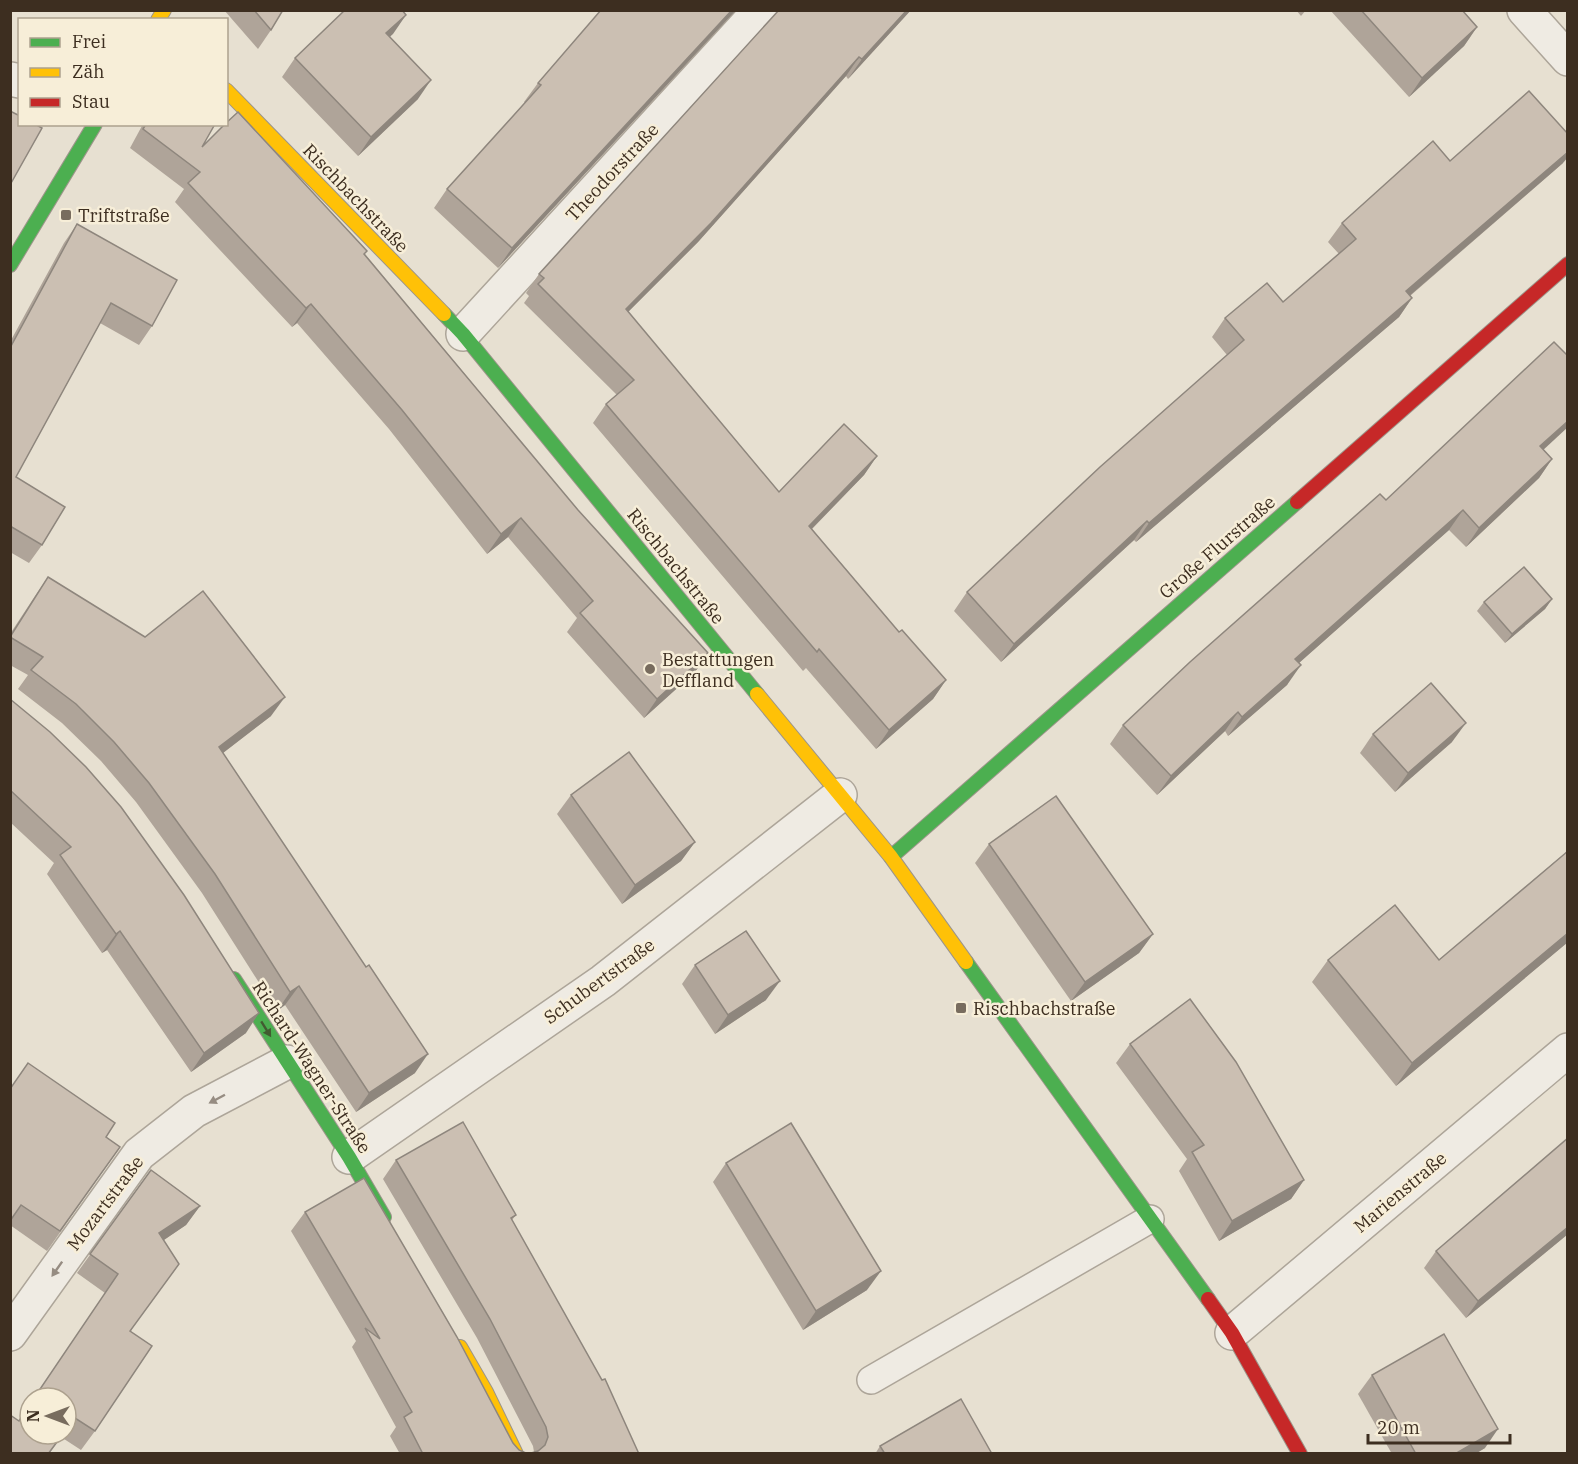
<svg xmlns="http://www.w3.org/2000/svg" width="1578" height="1464" font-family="'IBM Plex Serif',serif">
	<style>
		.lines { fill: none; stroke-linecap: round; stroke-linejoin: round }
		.lane-casing { stroke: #ada599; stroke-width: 30 }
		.street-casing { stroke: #ada599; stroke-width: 36 }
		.fast-casing { stroke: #9c958a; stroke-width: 16 }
		.slow-casing { stroke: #9c958a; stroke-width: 16 }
		.jam-casing { stroke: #9c958a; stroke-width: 16 }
		.lane { stroke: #efebe3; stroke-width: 27 }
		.street { stroke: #efebe3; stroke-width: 33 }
		.fast { stroke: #4caf50; stroke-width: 14 }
		.slow { stroke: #ffc107; stroke-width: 14 }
		.jam { stroke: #c62828; stroke-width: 14 }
		.wall { fill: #afa499 }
		.shaded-wall { fill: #8e867d }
		.building { fill: #cbbfb2; stroke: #8e867d; stroke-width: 1.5 }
		.oneway { fill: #425b31 }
		.oneway2 { fill: #968c82 }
		.poi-dot { fill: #786c5e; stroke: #f7eed8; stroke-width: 2 }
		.labels { text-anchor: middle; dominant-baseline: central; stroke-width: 5; stroke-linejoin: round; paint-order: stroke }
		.street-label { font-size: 18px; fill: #3d2e20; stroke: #f7eed8 }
		.poi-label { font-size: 18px; fill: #3d2e20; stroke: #f7eed8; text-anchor: start }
	</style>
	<rect width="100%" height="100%" fill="#e7e0d1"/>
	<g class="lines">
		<defs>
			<path id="lane" d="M871 1380 1150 1219"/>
			<g id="street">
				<path d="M1524 10 1568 59"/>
				<path d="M10 79 20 81"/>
				<path d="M463 334 760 10"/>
				<path d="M349 1157 603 981 840 795"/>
				<path d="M1232 1333 1568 1050"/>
				<path d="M10 1334 139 1154 194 1111 287 1062"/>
			</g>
			<g id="fast">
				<path d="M10 265 95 124"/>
				<path d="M444 314 463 334 757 694"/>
				<path d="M891 857 1297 502"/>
				<path d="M966 962 1208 1299"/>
				<path d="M234 979 349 1157 384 1217"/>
			</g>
			<g id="slow">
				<path d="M158 20 164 10"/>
				<path d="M226 90 444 314"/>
				<path d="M757 694 891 857 966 962"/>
				<path d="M460 1347 486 1392 516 1454"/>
			</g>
			<g id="jam">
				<path d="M1297 502 1568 264"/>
				<path d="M1208 1299 1232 1333 1300 1454"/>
			</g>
		</defs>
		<use href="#lane" class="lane-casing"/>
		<use href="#street" class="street-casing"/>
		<use href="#fast" class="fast-casing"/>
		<use href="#slow" class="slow-casing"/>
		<use href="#jam" class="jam-casing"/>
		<use href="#lane" class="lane"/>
		<use href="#street" class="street"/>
		<use href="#fast" class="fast"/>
		<use href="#slow" class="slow"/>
		<use href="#jam" class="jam"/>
	</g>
	<g class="wall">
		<path d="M224 10H283L271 30 258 49Z"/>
		<path d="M736 10 498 268 434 208 447 189 525 103 524 102 538 83Z"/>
		<path d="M779 10H911L848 79 846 76 698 242 628 312 779 492 877 456 864 475 812 529 899 632 946 680 933 699 876 749 806 668 803 671 593 423 606 404 617 395 524 303 529 296 526 293 539 274Z"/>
		<path d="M1296 10H1306L1301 16Z"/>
		<path d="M1330 10H1462L1477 27 1464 46 1409 97Z"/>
		<path d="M406 15 390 36 418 99 358 156 282 77 295 58Z"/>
		<path d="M143 124H215L202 147 365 254 578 510 708 653 695 672 644 718 567 632 577 618 508 537 487 554 389 429 297 323 292 327 175 202 184 189 130 148Z"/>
		<path d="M1450 161 1563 163 1410 296 1412 298 1399 317 1136 542 1134 540 1001 662 954 611 967 592 1227 355 1212 337 1225 318 1283 302 1339 254 1328 242 1342 223Z"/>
		<path d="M77 224 152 326 139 345 100 323 16 477 42 545 29 563 10 552V342L64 243Z"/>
		<path d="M1544 450 1552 459 1539 478 1466 547 1449 530 1299 663 1287 685 1228 736 1225 731 1157 795 1110 744 1123 725 1386 500Z"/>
		<path d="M48 577 271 716 223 753 415 1073 356 1112 285 1005 277 1011 202 893 136 802 101 761 62 723 18 689 28 675 10 665V634L35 596Z"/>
		<path d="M1552 599 1545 609 1505 643 1477 611 1484 602Z"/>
		<path d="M10 699 246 1033 191 1072 107 950 102 953 47 874 54 863 10 822Z"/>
		<path d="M1373 734 1452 742 1395 792 1360 753Z"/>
		<path d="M571 795 695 842 681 861 622 904 557 814Z"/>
		<path d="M989 844 1153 934 1139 953 1071 1001 975 863Z"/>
		<path d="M1568 849V942L1396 1086 1312 982 1328 960H1439L1564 854Z"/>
		<path d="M695 965 766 1000 715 1034 682 984Z"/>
		<path d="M1130 1044 1304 1180 1291 1199 1219 1241 1179 1171 1187 1159 1116 1063Z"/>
		<path d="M10 1089 106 1137 120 1147 47 1251 10 1225Z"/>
		<path d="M1568 1138V1234L1466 1318 1424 1268 1436 1251Z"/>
		<path d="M396 1160 516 1215 512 1220 639 1454 534 1452 533 1446 477 1338 383 1179Z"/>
		<path d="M726 1163 867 1290 803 1330 713 1182Z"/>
		<path d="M151 1170 200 1206 186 1225 164 1240 95 1431 81 1450 61 1437 49 1454H10L30 1434H66V1398L105 1293 77 1273Z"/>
		<path d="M305 1212 519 1450 528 1454H400L390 1436 396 1427 352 1347 356 1341 291 1231Z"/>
		<path d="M1372 1375 1485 1448 1475 1454H1392L1358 1394Z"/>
		<path d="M880 1446 992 1454H875Z"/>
	</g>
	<g class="shaded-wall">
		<path d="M732 10H736L498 268 512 248Z"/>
		<path d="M907 10H911L848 79 862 59Z"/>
		<path d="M406 15 393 34 373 52 386 33Z"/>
		<path d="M1477 27 1464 46 1409 97 1422 78Z"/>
		<path d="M859 57 846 76 698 242 612 328 626 309Z"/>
		<path d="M431 80 418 99 358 156 371 137Z"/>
		<path d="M1568 152V157L1563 163 1393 310 1406 291Z"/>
		<path d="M1412 298 1399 317 1136 542 1149 523Z"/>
		<path d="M311 304 297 323 292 327 306 308Z"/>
		<path d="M1568 421V427L1527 465 1540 446Z"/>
		<path d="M877 456 864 475 796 545 809 526Z"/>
		<path d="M1552 459 1539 478 1466 547 1479 528Z"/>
		<path d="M1463 510 1449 530 1282 678 1295 659Z"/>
		<path d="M521 518 508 537 487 554 501 534Z"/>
		<path d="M1147 521 1134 540 1001 662 1014 644Z"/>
		<path d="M1552 599 1545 609 1505 643 1512 634Z"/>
		<path d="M708 653 695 672 644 718 657 699Z"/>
		<path d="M1301 665 1287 685 1228 736 1242 717Z"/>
		<path d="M946 680 933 699 876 749 889 730Z"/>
		<path d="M285 697 271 716 206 766 219 747Z"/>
		<path d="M1238 712 1225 731 1157 795 1171 776Z"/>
		<path d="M1466 723 1452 742 1395 792 1408 773Z"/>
		<path d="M695 842 681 861 622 904 635 885Z"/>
		<path d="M120 931 107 950 102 953 116 934Z"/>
		<path d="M1568 933V942L1396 1086 1412 1063Z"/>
		<path d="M1153 934 1139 953 1071 1001 1085 982Z"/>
		<path d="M780 981 766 1000 715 1034 728 1015Z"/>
		<path d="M299 986 285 1005 277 1011 290 992Z"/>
		<path d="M259 1013 246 1033 191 1072 204 1053Z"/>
		<path d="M428 1054 415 1073 356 1112 369 1093Z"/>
		<path d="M1304 1180 1291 1199 1219 1241 1232 1221Z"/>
		<path d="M200 1206 186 1225 146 1252 159 1233Z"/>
		<path d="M1568 1227V1234L1466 1318 1478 1301Z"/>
		<path d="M881 1271 867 1290 803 1330 816 1311Z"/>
		<path d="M1498 1429 1485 1448 1475 1454H1455Z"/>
	</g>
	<g class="building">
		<path d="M254 10H283L271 30Z"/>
		<path d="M345 10H402L406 15 386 33 431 80 371 137 295 58Z"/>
		<path d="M601 10H732L512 248 447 189 541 85 538 83Z"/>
		<path d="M779 10H907L862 59 859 57 711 223 626 309 779 492 844 424 877 456 809 526 899 632 902 630 946 680 889 730 819 649 817 652 606 404 634 380 538 284 544 278 539 274Z"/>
		<path d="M1361 10H1462L1477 27 1422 78Z"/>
		<path d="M1529 91 1568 134V152L1406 291 1412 298 1149 523 1147 521 1014 644 967 592 1100 467 1244 340 1225 318 1267 283 1283 302 1356 239 1342 223 1433 141 1450 161Z"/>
		<path d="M10 111 20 116V124H35L42 128 10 185Z"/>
		<path d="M238 112 367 251 364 254 578 510 708 653 657 699 580 613 593 601 521 518 501 534 402 410 311 304 306 308 188 183 200 172 143 129 146 124H215L202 147 225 124H226V123Z"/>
		<path d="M77 224 177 280 152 326 111 303 16 477 65 507 42 545 10 526V348Z"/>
		<path d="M1554 342 1568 356V421L1540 446 1552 459 1479 528 1463 510 1295 659 1301 665 1242 717 1238 712 1171 776 1123 725 1190 662 1380 494 1386 500Z"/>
		<path d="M1524 567 1552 599 1512 634 1484 602Z"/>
		<path d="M48 577 145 637 203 591 285 697 219 747 366 967 369 965 428 1054 369 1093 299 986 290 992 215 874 149 783 114 742 76 704 31 670 43 657 10 637Z"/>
		<path d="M1431 683 1466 723 1408 773 1373 734Z"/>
		<path d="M10 699 50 732 86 767 121 807 184 895 259 1013 204 1053 120 931 116 934 60 855 71 847 10 790Z"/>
		<path d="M629 752 695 842 635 885 571 795Z"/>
		<path d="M1056 796 1153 934 1085 982 989 844Z"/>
		<path d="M1568 851V933L1412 1063 1328 960 1395 905 1439 960Z"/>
		<path d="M746 931 780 981 728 1015 695 965Z"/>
		<path d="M1190 999 1236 1062 1304 1180 1232 1221 1192 1152 1204 1145 1130 1044Z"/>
		<path d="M28 1063 115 1123 106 1137 120 1147 60 1231 21 1205 10 1221V1089Z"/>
		<path d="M463 1122 516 1215 511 1218 602 1380 605 1379 639 1454H528L538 1451 545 1445 548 1437 546 1427 490 1319 396 1160Z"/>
		<path d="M791 1123 881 1271 816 1311 726 1163Z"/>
		<path d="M1568 1138V1227L1478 1301 1436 1251Z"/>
		<path d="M151 1170 200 1206 159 1233 179 1264 130 1331 152 1346 95 1431 75 1418 66 1429V1398H34L118 1274 90 1254Z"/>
		<path d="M364 1178 457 1337 513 1443 519 1450 528 1454H423L404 1417 412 1412 365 1328 380 1339 305 1212Z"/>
		<path d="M1444 1334 1498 1429 1455 1454H1416L1372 1375Z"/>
		<path d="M961 1399 992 1454H885L880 1446Z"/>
		<path d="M30 1404V1434H63L48 1454H10V1415L19 1421Z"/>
	</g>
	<defs><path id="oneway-solid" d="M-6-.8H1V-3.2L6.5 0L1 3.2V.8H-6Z" transform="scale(1.5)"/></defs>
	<use class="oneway" href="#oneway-solid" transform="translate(266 1029) rotate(58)"/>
	<g class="oneway2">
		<use href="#oneway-solid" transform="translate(217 1099) rotate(152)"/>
		<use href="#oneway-solid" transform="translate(57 1269) rotate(125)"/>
	</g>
	<g class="poi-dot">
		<rect x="60" y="209" width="12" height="12" rx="3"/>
		<circle cx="650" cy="669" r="6"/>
		<rect x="955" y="1002" width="12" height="12" rx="3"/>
	</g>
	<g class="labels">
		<g class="street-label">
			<text transform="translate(612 172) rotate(-47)">Theodorstraße</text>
			<text transform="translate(356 198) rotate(46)">Rischbachstraße</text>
			<text transform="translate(1217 547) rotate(-41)">Große Flurstraße</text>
			<text transform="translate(676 566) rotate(51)">Rischbachstraße</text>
			<text transform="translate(599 981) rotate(-36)">Schubertstraße</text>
			<text transform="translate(312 1067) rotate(57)">Richard-Wagner-Straße</text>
			<text transform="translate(1400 1192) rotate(-40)">Marienstraße</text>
			<text transform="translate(105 1203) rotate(-53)">Mozartstraße</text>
		</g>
		<g class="poi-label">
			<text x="78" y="215">Triftstraße</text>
			<text x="662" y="659">Bestattungen<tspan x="662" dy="21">Deffland</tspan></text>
			<text x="973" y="1008">Rischbachstraße</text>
		</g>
	</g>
	<rect width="1578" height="1464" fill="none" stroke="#3d2e20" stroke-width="24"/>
	<rect x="18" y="18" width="210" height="108" fill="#f7eed8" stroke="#ada18e" stroke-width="1.5"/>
	<rect x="30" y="38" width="30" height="9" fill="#4caf50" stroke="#ada18e" stroke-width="1.5"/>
	<text x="72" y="48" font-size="18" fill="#3d2e20">Frei</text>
	<rect x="30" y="68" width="30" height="9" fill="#ffc107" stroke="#ada18e" stroke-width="1.5"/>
	<text x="72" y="78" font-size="18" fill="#3d2e20">Zäh</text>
	<rect x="30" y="98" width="30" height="9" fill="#c62828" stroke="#ada18e" stroke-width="1.5"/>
	<text x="72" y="108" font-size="18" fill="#3d2e20">Stau</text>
	<g transform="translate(48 1416) rotate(270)"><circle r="28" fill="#f7eed8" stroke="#ada18e" stroke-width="1.5"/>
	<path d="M0-4.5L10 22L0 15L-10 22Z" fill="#786c5e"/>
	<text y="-9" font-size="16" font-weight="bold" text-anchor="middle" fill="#3d2e20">N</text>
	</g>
	<path d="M1368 1434v9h142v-9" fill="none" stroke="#3d2e20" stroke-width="3"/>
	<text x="1377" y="1434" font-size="18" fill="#3d2e20" stroke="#f7eed8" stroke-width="4.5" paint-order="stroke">20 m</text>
</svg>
